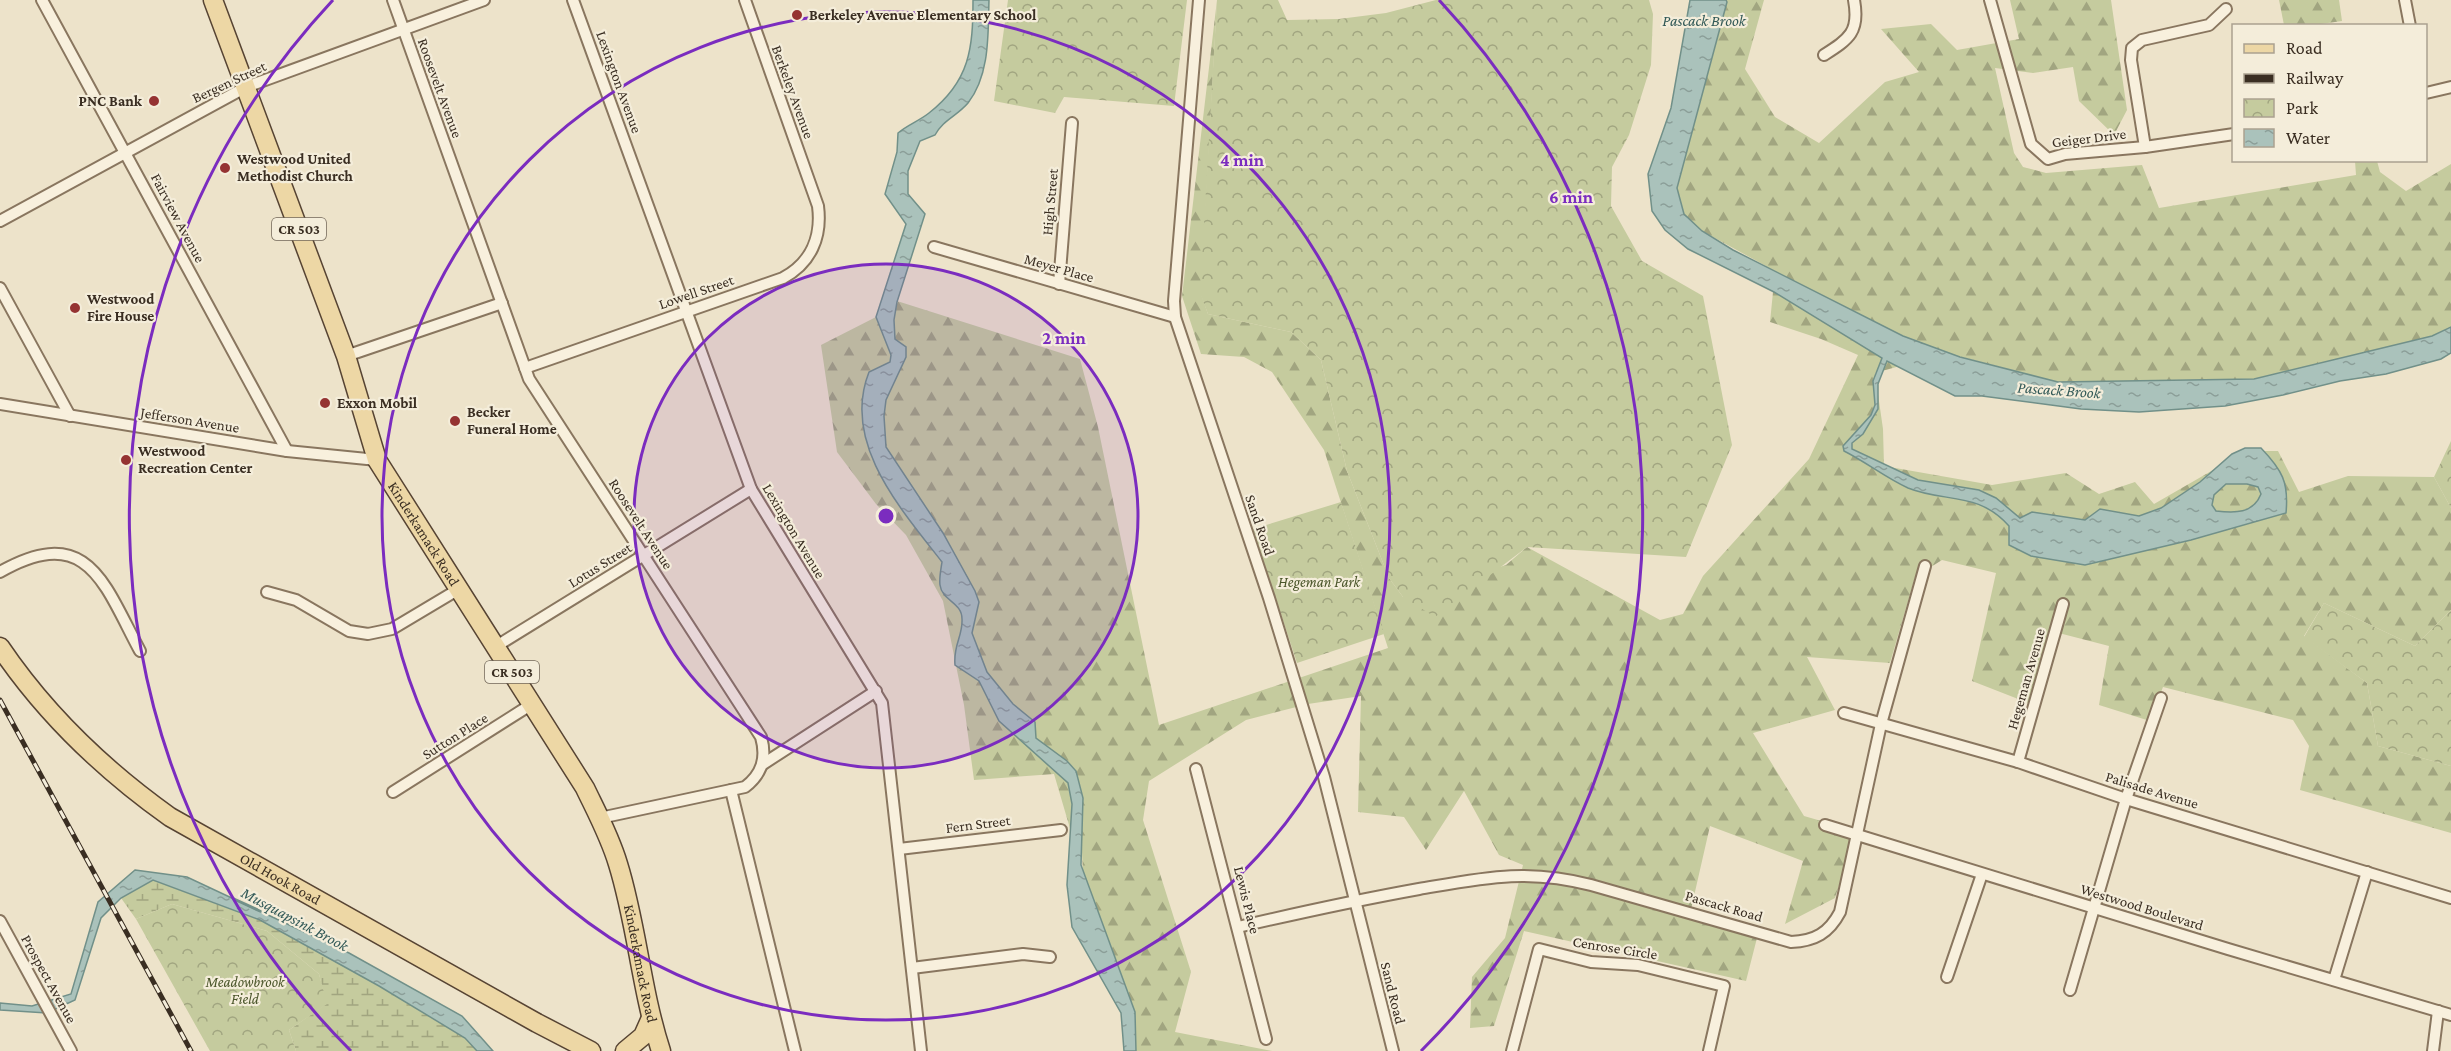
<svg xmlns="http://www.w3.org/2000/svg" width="2451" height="1051" font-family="'Crimson Pro',serif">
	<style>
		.forest { fill: url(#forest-firs) }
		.wetland { fill: url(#wetland-marsh) }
		.park { fill: url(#park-crowns) }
		.water { fill: url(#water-ripples); stroke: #719089; stroke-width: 1.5; fill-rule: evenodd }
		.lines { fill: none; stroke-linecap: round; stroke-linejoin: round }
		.stream { stroke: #719089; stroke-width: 3 }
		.minor-casing { stroke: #89765f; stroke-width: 14 }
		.primary-casing { stroke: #574433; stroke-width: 21 }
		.minor { stroke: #f8f0dd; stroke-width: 10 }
		.primary { stroke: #edd7a5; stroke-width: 18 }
		.rail-casing { stroke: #3a2e22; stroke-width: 5 }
		.rail { stroke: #f4edda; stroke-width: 3; stroke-dasharray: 9; stroke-linecap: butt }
		.ring { fill: none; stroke: #7b2cbf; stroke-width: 3 }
		.poi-dot { fill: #953332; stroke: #f4edda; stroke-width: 2 }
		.labels { text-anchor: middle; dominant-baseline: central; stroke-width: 4.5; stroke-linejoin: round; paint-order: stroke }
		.shield { fill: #f4edda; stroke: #726759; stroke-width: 1.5 }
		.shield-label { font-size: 14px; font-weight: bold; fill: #3a2e22 }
		.poi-label { font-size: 15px; font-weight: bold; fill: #3a2e22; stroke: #f4edda; text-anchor: start }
		.street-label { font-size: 15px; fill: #3a2e22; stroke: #f4edda }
		.park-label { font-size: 15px; font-style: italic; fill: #4a552a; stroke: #f4edda }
		.water-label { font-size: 16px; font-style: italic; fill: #325957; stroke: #f4edda }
		.centre { fill: #7b2cbf; stroke: #f4edda; stroke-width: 3 }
		.ring-label { font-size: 18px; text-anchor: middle; font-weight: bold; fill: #7b2cbf; stroke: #f4edda; stroke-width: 4.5; stroke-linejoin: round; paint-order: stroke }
	</style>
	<defs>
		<pattern id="forest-firs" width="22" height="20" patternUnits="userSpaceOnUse" patternTransform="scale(1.5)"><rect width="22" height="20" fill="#c5cb9e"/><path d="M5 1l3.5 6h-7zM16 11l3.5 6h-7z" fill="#a1a580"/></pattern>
		<pattern id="wetland-marsh" width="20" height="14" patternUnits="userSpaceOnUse" patternTransform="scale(1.5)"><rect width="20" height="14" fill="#c5cb9e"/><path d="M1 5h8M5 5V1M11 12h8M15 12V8" fill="none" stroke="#a1a580"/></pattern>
		<pattern id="park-crowns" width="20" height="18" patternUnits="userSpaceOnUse" patternTransform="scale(1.5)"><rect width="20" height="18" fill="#c5cb9e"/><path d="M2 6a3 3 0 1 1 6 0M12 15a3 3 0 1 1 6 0" fill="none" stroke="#a1a580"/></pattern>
		<pattern id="water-ripples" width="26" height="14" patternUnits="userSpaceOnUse" patternTransform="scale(1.5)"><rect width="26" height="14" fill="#aac2bb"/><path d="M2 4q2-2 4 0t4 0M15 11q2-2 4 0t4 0" fill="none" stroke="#8b9e98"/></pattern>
	</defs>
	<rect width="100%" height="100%" fill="#ede3ca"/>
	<g class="forest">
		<path d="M1217 0 1201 294 1208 314 1291 332 1321 360 1347 471 1389 578 1403 597 1506 565 1527 547 1660 620 1683 614 1703 576 1809 459 1858 355 1821 339 1770 322 1773 292 1766 266 1702 231 1684 214 1677 188 1726 0H1764L1745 69 1775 117 1819 143 1885 82 1919 72 1881 29 1931 24 1957 50 2019 39 2010 0H2111L2127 110 2114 135 2079 101 2073 67 2033 73 1995 68 2014 153 2023 167 2046 173 2142 165 2159 208 2356 175 2355 161H2377L2380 172 2406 191 2451 164V327L2432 336 2254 379 2058 382 1946 353 1875 373 1883 429 1884 466 1992 485 2066 473 2099 494 2135 482 2154 504 2246 451H2278L2299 492 2348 476 2434 477 2451 508V610L2415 646 2324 603 2304 636 2367 683 2378 746 2451 766V833L2300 790 2309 746 2293 720 2163 687 2150 721 2099 705 2109 646 2051 631 2031 704 1972 681 1996 573 1942 560 1915 577 1890 663 1807 657 1835 710 1753 733 1804 816 1856 831 1835 898 1785 924 1803 861 1710 826 1689 918 1757 938 1746 981 1524 931 1494 1026 1470 1028 1472 977 1505 938 1523 865 1499 855 1464 791 1426 850 1404 817 1358 812 1361 696 1308 704 1246 720 1149 781 1143 820 1191 972 1175 1032 1272 1051H1136L1135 1012 1083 874 1081 831 1074 842 1054 774 974 780 964 705 943 601 906 535 876 504 837 452 821 345 876 317 897 301 1080 359 1098 427 1159 725 1388 648 1324 450 1272 372 1244 357 1201 354 1182 296Z"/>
		<path d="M2279 0H2339L2342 21 2314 25H2284Z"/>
	</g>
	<path class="wetland" d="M153 880 260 920 379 986 466 1038 477 1051H296L289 1030 326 1004 319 974 267 931 172 904 136 919 121 898Z"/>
	<g class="park">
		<path d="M1008 0H1187L1174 106 1064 97 1055 113 994 101Z"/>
		<path d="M1217 0H1278L1287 20 1339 19 1386 13 1436 0H1649L1653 14 1651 65 1629 135 1612 167 1611 206 1642 261 1703 296 1732 445 1686 557 1527 547 1435 617 1403 597 1389 578 1347 471 1321 360 1291 332 1208 314 1200 293Z"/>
		<path d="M2451 441V508L2434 477Z"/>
		<path d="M1341 502 1384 634 1297 663 1253 529Z"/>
		<path d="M2324 603 2415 646 2451 610V766L2378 746 2367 683 2304 637Z"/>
		<path d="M172 904 267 931 319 974 327 1004 289 1030 296 1051H210L136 919Z"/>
	</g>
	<g class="water">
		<path d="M973 0H989C988 34 990 75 968 103 957 116 943 120 935 135L920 141 908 171V194L925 214 897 302 894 320 895 339 906 347V357L886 400 884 416 886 447 943 533 975 591 979 602 972 633 987 672 1013 704 1035 722 1036 738 1067 761 1076 771 1083 798 1081 865 1135 1012 1136 1051H1124L1121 1013 1072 927 1067 885 1072 804 1068 783 999 721 979 681 955 665C953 645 963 636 962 619 962 602 942 601 940 585 939 578 941 569 942 562 901 509 841 443 869 372L890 362 891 355 876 317 906 224 885 194 897 152 898 133C907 125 919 121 929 113 970 81 973 48 973 0Z"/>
		<path d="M1690 0H1726L1727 2 1677 188 1684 214 1702 231 1733 250 1903 336 1960 357 2058 382 2254 379 2432 336 2451 327V353L2441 359 2386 374 2340 381 2283 395 2225 406 2139 412 2081 409 1982 396H1955L1887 361 1878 384V409L1863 434 1852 443V449L1918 480 1979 490 1996 498 2020 518 2032 512 2085 520 2100 509 2139 516 2161 508 2200 482 2232 454 2245 448H2261C2282 470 2289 482 2286 513L2191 540 2085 565 2031 556 2009 545V526C1978 491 1945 503 1908 488 1886 478 1866 462 1844 451L1843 446 1871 415 1875 405 1873 381 1882 358 1774 292 1688 249 1665 230 1652 211 1648 174 1671 108ZM2226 484H2247L2258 487 2261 494C2253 514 2235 513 2216 511L2212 505 2214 495Z"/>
		<path d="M135 870 187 877 349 953 462 1016 493 1051H477L465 1038 379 986 260 920 153 880 121 898 101 918 75 1000 47 1013 0 1010V1003L32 1006 71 994 98 902Z"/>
	</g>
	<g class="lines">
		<path class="stream" d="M234 899 260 911"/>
		<defs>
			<g id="minor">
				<path d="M42 0 287 451"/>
				<path d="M393 0 529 379 761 737C767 758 762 774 745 787L600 818"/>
				<path d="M573 0 751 489 882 703 921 1051"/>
				<path d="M1199 0 1174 301 1175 317 1269 598 1324 777 1393 1051"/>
				<path d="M1990 0 2031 144 2048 159 2065 154 2145 147 2234 134"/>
				<path d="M2405 0 2410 26"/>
				<path d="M1824 55C1849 39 1860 32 1854 0"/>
				<path d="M2426 93 2451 87"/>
				<path d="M2145 147 2131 60 2132 48 2142 40 2209 25 2226 9"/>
				<path d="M0 221 246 87 484 0"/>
				<path d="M934 247 1175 317"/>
				<path d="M1059 284 1072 123"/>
				<path d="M0 288 70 416"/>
				<path d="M346 356 502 303"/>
				<path d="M525 368 783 278C811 263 822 237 818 206L745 0"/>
				<path d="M0 404 287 451 377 460"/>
				<path d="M0 572C88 522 104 584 140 651"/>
				<path d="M267 592 296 600 349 631 368 634 392 629 459 589"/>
				<path d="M495 647 751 489"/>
				<path d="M1844 713 2018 762 2126 799 2451 898"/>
				<path d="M2018 762 2063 604"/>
				<path d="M763 764 876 691"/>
				<path d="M1196 769 1266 1039"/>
				<path d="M731 790 795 1051"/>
				<path d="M393 792 532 704"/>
				<path d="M1825 825 2228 949 2451 1015"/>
				<path d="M899 849 1061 830"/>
				<path d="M0 921 71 1051"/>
				<path d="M1238 927C1298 913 1358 900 1419 889 1483 878 1526 868 1591 885L1791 942C1815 941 1829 933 1840 912L1881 724 1925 566"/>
				<path d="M912 968 1023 954 1050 957"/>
				<path d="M1947 977 1982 874"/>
				<path d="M2334 980 2367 872"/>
				<path d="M2070 990 2126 799 2161 698"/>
				<path d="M1512 1051 1539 949 1591 962 1638 965 1724 986 1709 1051"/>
				<path d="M2433 1051 2438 1011"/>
			</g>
			<g id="primary">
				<path id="s1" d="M213 0 346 356 377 460 585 788C597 813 610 837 618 864 637 925 641 990 661 1051"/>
				<path id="s2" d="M0 647C46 715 104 770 170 817L537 1023 591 1051"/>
				<path d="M625 1051 643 1036 651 1018"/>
			</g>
		</defs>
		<use href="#minor" class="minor-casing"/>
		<use href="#primary" class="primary-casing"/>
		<use href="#minor" class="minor"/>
		<use href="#primary" class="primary"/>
		<defs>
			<path id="rail" d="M0 700 191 1051"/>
		</defs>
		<use href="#rail" class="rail-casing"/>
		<use href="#rail" class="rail"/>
	</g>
	<circle cx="886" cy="516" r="252" fill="#7b2cbf" fill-opacity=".12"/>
	<g class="ring">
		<circle cx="886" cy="516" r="252"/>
		<circle cx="886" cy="516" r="504"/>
		<path d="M351 1051A756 756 0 0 1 333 0M1439 0A756 756 0 0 1 1421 1051"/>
	</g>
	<g class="poi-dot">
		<circle cx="797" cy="15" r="6"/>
		<circle cx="154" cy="101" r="6"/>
		<circle cx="225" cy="168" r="6"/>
		<circle cx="75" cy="308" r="6"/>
		<circle cx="325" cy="403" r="6"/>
		<circle cx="455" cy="421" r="6"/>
		<circle cx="126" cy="460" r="6"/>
	</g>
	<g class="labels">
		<g class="shield">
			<rect x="272" y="218" width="54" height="22" rx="4.5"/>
			<rect x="485" y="661" width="54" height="22" rx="4.5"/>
		</g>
		<g class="shield-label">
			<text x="299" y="229">CR 503</text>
			<text x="512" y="672">CR 503</text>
		</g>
		<g class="poi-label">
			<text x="809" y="15">Berkeley Avenue Elementary School</text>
			<text x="142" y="101" text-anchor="end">PNC Bank</text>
			<text x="237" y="159">Westwood United<tspan x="237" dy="17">Methodist Church</tspan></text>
			<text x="87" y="299">Westwood<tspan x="87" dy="17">Fire House</tspan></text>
			<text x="337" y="403">Exxon Mobil</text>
			<text x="467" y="412">Becker<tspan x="467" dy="17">Funeral Home</tspan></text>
			<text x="138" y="451">Westwood<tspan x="138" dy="17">Recreation Center</tspan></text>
		</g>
		<g class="street-label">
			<text transform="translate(229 82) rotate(-25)">Bergen Street</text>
			<text transform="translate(619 82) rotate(70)">Lexington Avenue</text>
			<text transform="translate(440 88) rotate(70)">Roosevelt Avenue</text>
			<text transform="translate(793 92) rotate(70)">Berkeley Avenue</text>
			<text transform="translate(2089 138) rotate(-7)">Geiger Drive</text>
			<text transform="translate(1050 202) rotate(-85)">High Street</text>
			<text transform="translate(178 218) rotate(62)">Fairview Avenue</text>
			<text transform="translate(1059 268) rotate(16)">Meyer Place</text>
			<text transform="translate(696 292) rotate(-19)">Lowell Street</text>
			<text transform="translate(190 420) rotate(9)">Jefferson Avenue</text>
			<text transform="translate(641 524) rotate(57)">Roosevelt Avenue</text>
			<text transform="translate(1260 525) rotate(71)">Sand Road</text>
			<text transform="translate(794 531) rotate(59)">Lexington Avenue</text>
			<text stroke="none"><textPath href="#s1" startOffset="576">Kinderkamack Road</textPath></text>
			<text transform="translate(600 565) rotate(-32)">Lotus Street</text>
			<text transform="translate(2026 679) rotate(-74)">Hegeman Avenue</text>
			<text transform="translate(455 736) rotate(-32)">Sutton Place</text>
			<text transform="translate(2152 790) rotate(17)">Palisade Avenue</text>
			<text transform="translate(978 824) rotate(-7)">Fern Street</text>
			<text stroke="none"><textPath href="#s2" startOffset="368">Old Hook Road</textPath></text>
			<text transform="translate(1247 900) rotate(76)">Lewis Place</text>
			<text transform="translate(1724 906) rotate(16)">Pascack Road</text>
			<text transform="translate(2142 907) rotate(17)">Westwood Boulevard</text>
			<text transform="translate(1615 948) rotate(9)">Cenrose Circle</text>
			<text stroke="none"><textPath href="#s1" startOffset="1062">Kinderkamack Road</textPath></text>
			<text transform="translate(49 979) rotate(61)">Prospect Avenue</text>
			<text transform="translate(1393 993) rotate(76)">Sand Road</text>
		</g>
		<g class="park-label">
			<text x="1319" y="582">Hegeman Park</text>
			<text x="245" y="982">Meadowbrook<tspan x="245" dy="17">Field</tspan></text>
		</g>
		<g class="water-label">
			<text x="1704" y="20">Pascack Brook</text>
			<text transform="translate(2059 390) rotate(4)">Pascack Brook</text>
			<text transform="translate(295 919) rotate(28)">Musquapsink Brook</text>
		</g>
	</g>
	<circle cx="886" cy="516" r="9" class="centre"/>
	<g class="ring-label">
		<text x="1242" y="166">4 min</text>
		<text x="1571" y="203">6 min</text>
		<text x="1064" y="344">2 min</text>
	</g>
	<rect x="2232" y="24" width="195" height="138" fill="#f4edda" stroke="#aaa190" stroke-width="1.5"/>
	<rect x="2244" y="44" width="30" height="9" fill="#edd7a5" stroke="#aaa190" stroke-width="1.5"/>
	<text x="2286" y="54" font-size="18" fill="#3a2e22">Road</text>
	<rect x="2244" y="74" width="30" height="9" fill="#3a2e22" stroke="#aaa190" stroke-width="1.5"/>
	<text x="2286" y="84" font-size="18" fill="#3a2e22">Railway</text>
	<rect x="2244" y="99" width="30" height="18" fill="url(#park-crowns)" stroke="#aaa190" stroke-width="1.5"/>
	<text x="2286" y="114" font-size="18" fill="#3a2e22">Park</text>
	<rect x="2244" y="129" width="30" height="18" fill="url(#water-ripples)" stroke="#aaa190" stroke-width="1.5"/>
	<text x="2286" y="144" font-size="18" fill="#3a2e22">Water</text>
</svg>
